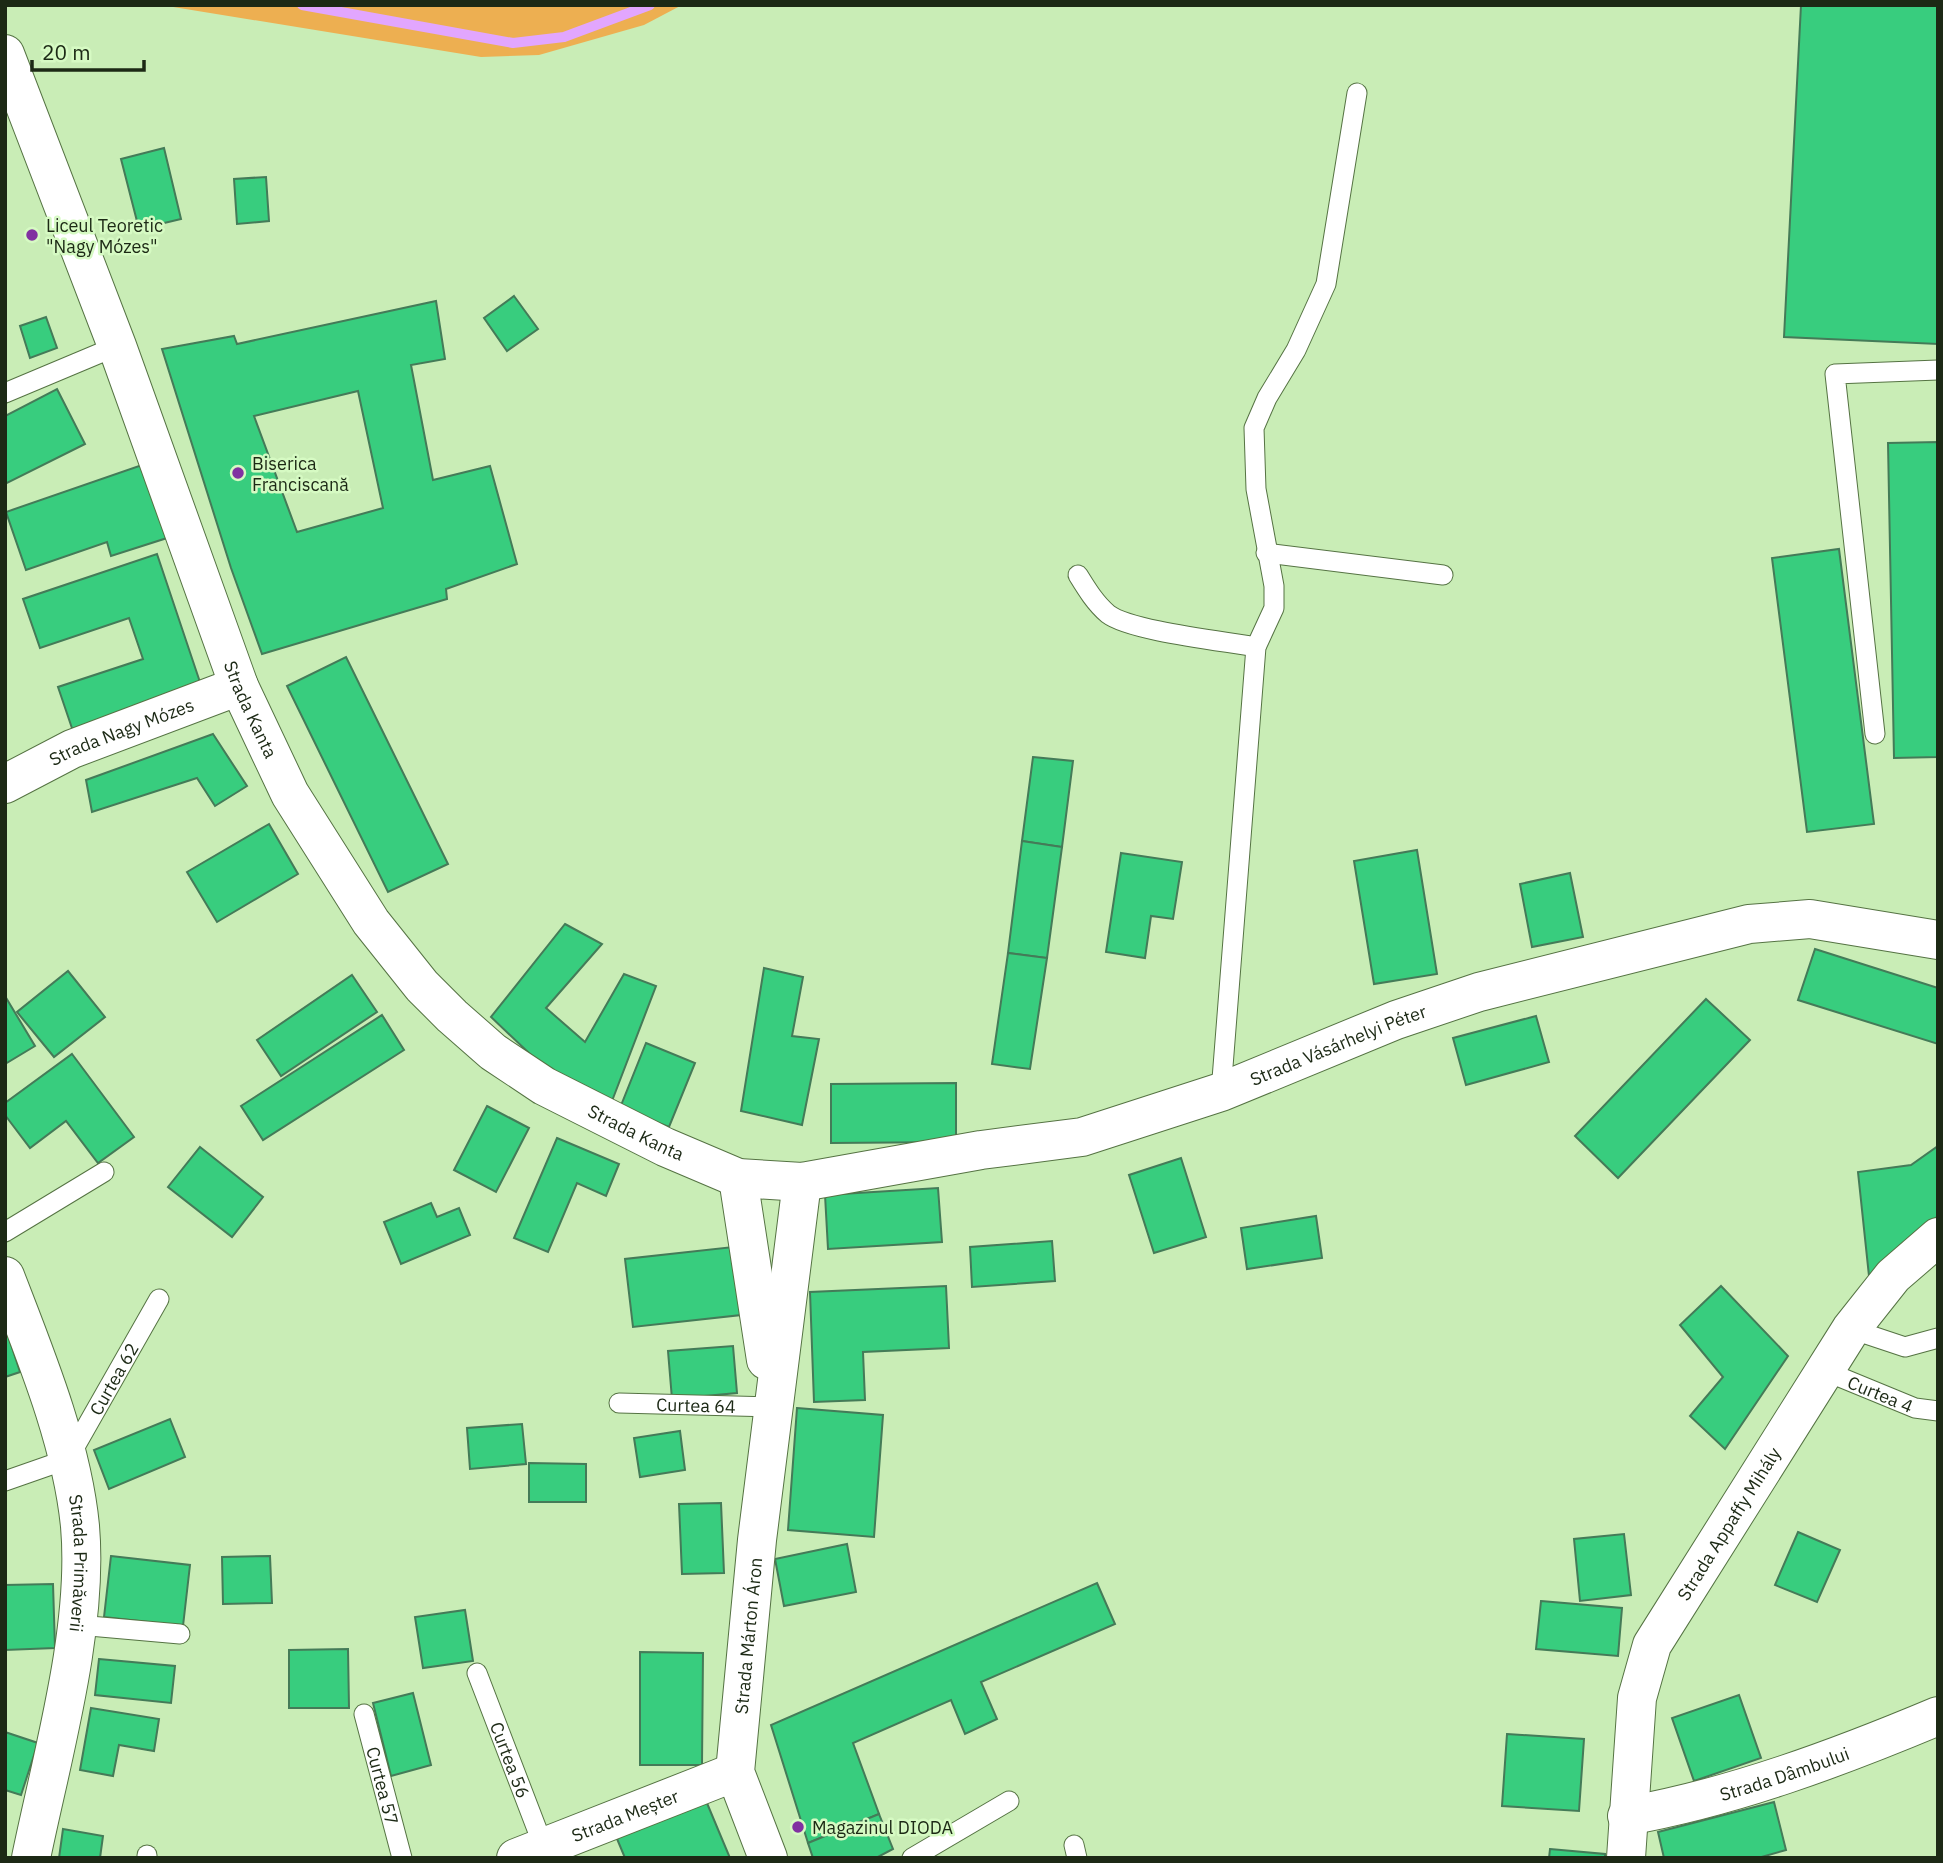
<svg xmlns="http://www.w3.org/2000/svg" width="1943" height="1863" font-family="'IBM Plex Sans',sans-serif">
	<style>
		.green { fill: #edaf51 }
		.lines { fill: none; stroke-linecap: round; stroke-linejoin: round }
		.stream { stroke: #e2a6fe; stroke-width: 10 }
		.building { fill: #38cd7e; stroke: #447b58; stroke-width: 2; fill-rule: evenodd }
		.service-casing { stroke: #557343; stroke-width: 21 }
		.minor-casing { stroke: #557343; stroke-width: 40 }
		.tertiary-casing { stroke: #557343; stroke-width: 40 }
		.path { stroke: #86a177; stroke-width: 4.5; stroke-dasharray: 5 5; stroke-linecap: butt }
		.service { stroke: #fff; stroke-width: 19 }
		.minor { stroke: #fff; stroke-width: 38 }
		.tertiary { stroke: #fff; stroke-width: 38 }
		.poi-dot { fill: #8131a1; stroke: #d6fac3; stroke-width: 2.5 }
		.labels { text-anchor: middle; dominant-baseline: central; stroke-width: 5; stroke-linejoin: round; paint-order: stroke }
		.poi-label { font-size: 18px; fill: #1c2915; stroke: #d6fac3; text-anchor: start }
		.street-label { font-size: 18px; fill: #1c2915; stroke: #d6fac3 }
	</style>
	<rect width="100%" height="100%" fill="#c9edb6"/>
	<path class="green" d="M161 5H682L644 25 539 55 481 57Z"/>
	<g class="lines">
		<path class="stream" d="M302 5 513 43 564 37 650 5"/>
	</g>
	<g class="building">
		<path d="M1801 5H1938V344L1784 337Z"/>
		<path d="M164 148 181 219 139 229 121 159Z"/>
		<path d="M266 177 269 221 237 224 234 179Z"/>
		<path d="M514 296 538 329 507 351 484 318Z"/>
		<path d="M436 301 445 359 411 365 433 480 490 466 517 564 446 589 447 599 262 654 231 568 162 349 234 336 237 344ZM358 391 383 508 297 532 254 416Z"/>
		<path d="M46 317 57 348 30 358 20 326Z"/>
		<path d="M57 389 85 444 5 484V416Z"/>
		<path d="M1938 442V757L1894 758 1888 443Z"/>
		<path d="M142 465 167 538 111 556 107 542 26 570 6 512Z"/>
		<path d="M1839 549 1874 824 1807 832 1772 558Z"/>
		<path d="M157 554 205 697 76 740 58 687 143 659 129 618 40 648 23 599Z"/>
		<path d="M346 657 448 864 388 892 287 686Z"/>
		<path d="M213 734 247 786 215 806 197 778 92 812 86 780Z"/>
		<path d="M1033 757 1073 761 1062 847 1022 841Z"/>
		<path d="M269 824 298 874 217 922 187 872Z"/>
		<path d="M1022 841 1062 847 1047 958 1008 953Z"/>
		<path d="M1417 850 1437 974 1374 984 1354 861Z"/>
		<path d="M1121 853 1182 862 1173 919 1151 916 1145 958 1106 952Z"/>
		<path d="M1570 873 1583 937 1532 947 1520 884Z"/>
		<path d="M565 924 602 944 546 1008 585 1042 624 974 656 986 612 1101 549 1072 491 1017Z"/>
		<path d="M1815 949 1938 988V1044L1798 1000Z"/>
		<path d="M1008 953 1047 958 1030 1069 992 1064Z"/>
		<path d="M764 968 803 977 792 1036 819 1039 802 1125 741 1111Z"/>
		<path d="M68 971 105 1017 54 1057 17 1012Z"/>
		<path d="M352 975 377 1012 281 1076 257 1040Z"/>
		<path d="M5 996 35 1046 5 1064Z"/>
		<path d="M1706 999 1750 1040 1618 1178 1575 1136Z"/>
		<path d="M382 1015 404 1050 263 1140 241 1106Z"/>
		<path d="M1536 1016 1549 1062 1466 1085 1453 1038Z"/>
		<path d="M646 1043 695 1063 669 1127 620 1108Z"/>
		<path d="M72 1054 134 1137 98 1163 66 1121 30 1148 5 1115V1103Z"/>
		<path d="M956 1083V1142L831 1143V1084Z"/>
		<path d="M487 1106 529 1128 496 1192 454 1170Z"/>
		<path d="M557 1138 619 1164 606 1196 577 1183 548 1252 514 1238Z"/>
		<path d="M1938 1146V1216L1869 1276 1858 1172 1911 1165Z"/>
		<path d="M200 1147 263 1197 232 1237 168 1187Z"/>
		<path d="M1181 1158 1206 1237 1154 1253 1129 1175Z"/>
		<path d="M938 1188 942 1242 828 1249 825 1195Z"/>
		<path d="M431 1203 437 1217 459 1208 470 1235 401 1264 384 1222Z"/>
		<path d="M1316 1216 1322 1258 1247 1269 1241 1228Z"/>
		<path d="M1052 1241 1055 1281 972 1287 970 1247Z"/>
		<path d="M733 1247 741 1315 633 1327 625 1259Z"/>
		<path d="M946 1286 949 1348 863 1352 865 1400 814 1402 810 1292Z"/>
		<path d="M1721 1286 1788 1356 1725 1449 1690 1416 1723 1377 1680 1325Z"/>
		<path d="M5 1335H8L20 1372 5 1377Z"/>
		<path d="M733 1346 737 1393 672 1399 668 1351Z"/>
		<path d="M797 1408 883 1415 874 1537 788 1530Z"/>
		<path d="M170 1419 185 1457 109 1489 94 1450Z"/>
		<path d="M522 1424 526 1464 470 1469 467 1428Z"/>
		<path d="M680 1431 685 1470 640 1477 634 1438Z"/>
		<path d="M529 1463 586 1464V1502H529Z"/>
		<path d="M721 1503 724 1573 682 1574 679 1504Z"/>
		<path d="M1798 1532 1840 1550 1817 1602 1775 1585Z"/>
		<path d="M1624 1534 1631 1595 1580 1601 1574 1539Z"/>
		<path d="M847 1544 856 1592 784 1606 775 1559Z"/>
		<path d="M111 1556 190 1565 183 1626 104 1617Z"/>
		<path d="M270 1556 272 1603 223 1604 222 1557Z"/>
		<path d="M1097 1583 1115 1624 981 1682 997 1719 965 1734 951 1700 853 1743 879 1814 808 1843 771 1725Z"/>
		<path d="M53 1584 55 1648 5 1650V1585Z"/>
		<path d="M1541 1601 1622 1608 1618 1656 1536 1649Z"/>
		<path d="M465 1610 473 1661 423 1668 415 1617Z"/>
		<path d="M348 1649 349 1708H289V1650Z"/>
		<path d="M640 1652 703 1653 702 1765H640Z"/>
		<path d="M99 1659 175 1666 171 1703 95 1695Z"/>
		<path d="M413 1693 431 1765 391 1776 373 1703Z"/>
		<path d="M1739 1695 1761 1758 1694 1781 1672 1718Z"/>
		<path d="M91 1708 159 1719 154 1751 119 1745 113 1776 80 1770Z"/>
		<path d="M5 1732 38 1743 21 1795 5 1790Z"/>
		<path d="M1507 1734 1584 1739 1579 1811 1502 1806Z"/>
		<path d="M704 1796 730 1858H625L615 1834Z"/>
		<path d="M1774 1802 1786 1850 1758 1858H1664L1658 1832Z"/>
		<path d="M879 1814 893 1849 876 1858H813L808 1843Z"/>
		<path d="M63 1829 103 1836 100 1858H59Z"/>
		<path d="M1550 1849 1605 1854V1858H1549Z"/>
	</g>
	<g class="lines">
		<defs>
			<g id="service">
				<path d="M5 393 117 346"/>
				<path d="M1266 553 1443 575"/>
				<path d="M1078 575C1086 588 1095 603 1108 614 1130 631 1223 641 1256 647"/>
				<path d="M1875 734 1835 374 1938 370"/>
				<path d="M1221 1092 1256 647 1274 608V586L1256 489 1254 428 1267 398 1296 350 1326 284 1357 93"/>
				<path d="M5 1232 104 1172"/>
				<path d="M1851 1329 1905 1347 1938 1338"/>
				<path id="s1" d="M1825 1371 1915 1408 1938 1411"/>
				<path id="s2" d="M619 1403 773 1407"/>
				<path id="s3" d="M5 1481 68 1459 159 1299"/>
				<path d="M78 1625 180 1634"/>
				<path id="s4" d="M477 1673 543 1845"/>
				<path id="s5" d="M364 1714 402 1858"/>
				<path d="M1074 1845 1077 1858"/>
				<path d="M147 1855V1858"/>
				<path d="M912 1858 1009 1801"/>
			</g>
			<g id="minor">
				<path id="s6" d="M5 784 72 749 239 686"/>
				<path id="s7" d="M5 1276C35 1354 72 1443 80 1526 89 1629 52 1756 31 1858"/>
				<path id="s8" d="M1627 1816C1733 1797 1838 1758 1938 1716"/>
				<path id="s9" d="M516 1858 735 1772"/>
			</g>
			<g id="tertiary">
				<path id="s10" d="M5 54 117 346 239 686 290 794 371 922 422 986 452 1016 493 1052 544 1086 665 1147 738 1178 802 1182 981 1150 1082 1137 1221 1092 1396 1020 1479 992 1749 924 1810 919 1938 940"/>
				<path d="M738 1178 766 1360"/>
				<path id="s11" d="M768 1858 735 1772 757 1540 802 1182"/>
				<path id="s12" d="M1626 1858 1637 1698 1652 1645 1851 1329 1893 1276 1938 1237"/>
			</g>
		</defs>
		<use href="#service" class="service-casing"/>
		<use href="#minor" class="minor-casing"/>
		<use href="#tertiary" class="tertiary-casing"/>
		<path class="path" d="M5 586H7"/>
		<use href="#service" class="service"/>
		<use href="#minor" class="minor"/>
		<use href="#tertiary" class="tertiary"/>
	</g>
	<g class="poi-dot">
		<circle cx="32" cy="235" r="7"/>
		<circle cx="238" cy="473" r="7"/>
		<circle cx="798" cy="1827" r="7"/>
	</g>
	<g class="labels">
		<g class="poi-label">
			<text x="46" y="225">Liceul Teoretic<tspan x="46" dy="21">"Nagy Mózes"</tspan></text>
			<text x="252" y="463">Biserica<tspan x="252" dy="21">Franciscană</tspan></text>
			<text x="812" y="1827">Magazinul DIODA</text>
		</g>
		<g class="street-label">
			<text stroke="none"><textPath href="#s10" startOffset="700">Strada Kanta</textPath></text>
			<text stroke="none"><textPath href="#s6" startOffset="128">Strada Nagy Mózes</textPath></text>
			<text stroke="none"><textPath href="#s10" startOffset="2020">Strada Vásárhelyi Péter</textPath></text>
			<text stroke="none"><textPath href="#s10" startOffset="1288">Strada Kanta</textPath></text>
			<text stroke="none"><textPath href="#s3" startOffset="159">Curtea 62</textPath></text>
			<text stroke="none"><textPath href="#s1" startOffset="60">Curtea 4</textPath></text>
			<text stroke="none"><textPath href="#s2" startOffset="77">Curtea 64</textPath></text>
			<text stroke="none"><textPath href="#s12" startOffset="359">Strada Appaffy Mihály</textPath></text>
			<text stroke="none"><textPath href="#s7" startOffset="299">Strada Primăverii</textPath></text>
			<text stroke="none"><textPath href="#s11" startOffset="229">Strada Márton Áron</textPath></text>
			<text stroke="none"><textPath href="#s4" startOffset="93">Curtea 56</textPath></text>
			<text stroke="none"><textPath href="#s8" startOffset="163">Strada Dâmbului</textPath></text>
			<text stroke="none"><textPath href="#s5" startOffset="74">Curtea 57</textPath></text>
			<text stroke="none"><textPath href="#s9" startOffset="117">Strada Meșter</textPath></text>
		</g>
	</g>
	<rect width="1943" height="1863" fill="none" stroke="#1c2915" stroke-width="14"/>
	<path d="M32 60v10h112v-10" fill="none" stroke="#1c2915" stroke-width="3.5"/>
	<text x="42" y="60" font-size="21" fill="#1c2915" stroke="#d6fac3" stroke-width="5" paint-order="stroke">20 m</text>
</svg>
